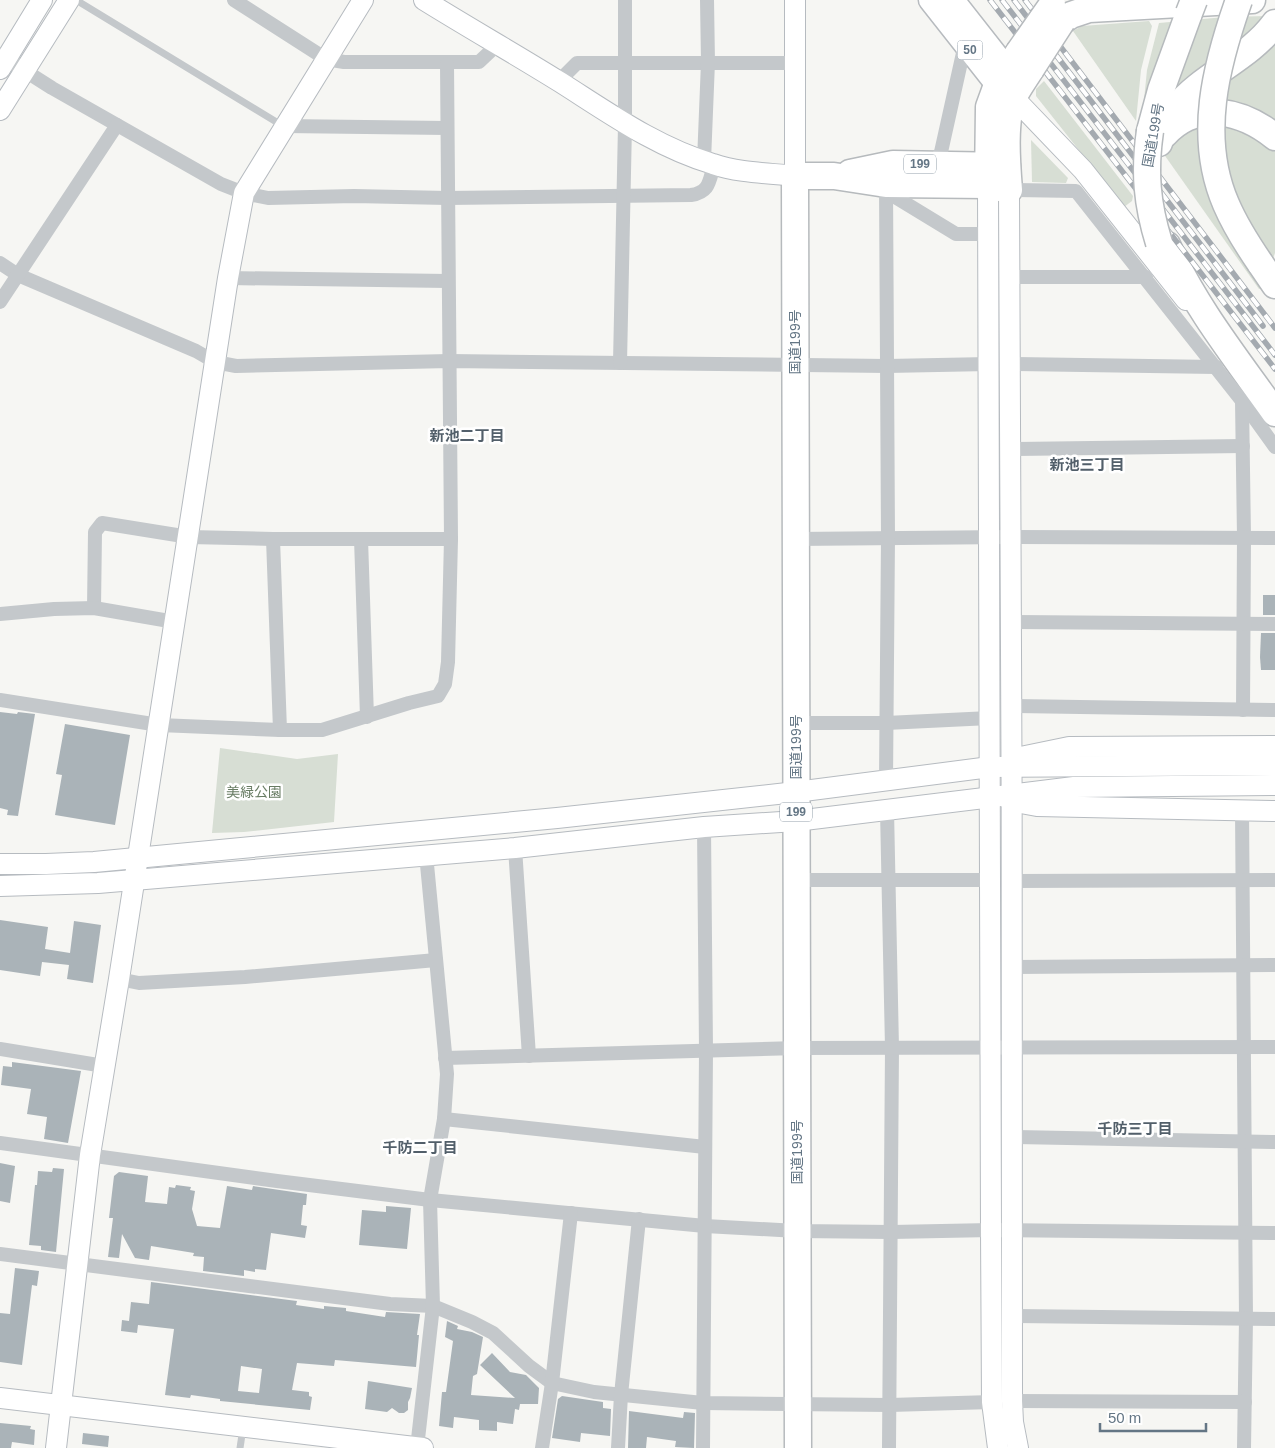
<svg xmlns="http://www.w3.org/2000/svg" width="1275" height="1448" font-family="Helvetica,'Noto Sans JP',sans-serif">
	<style>
		.green { fill: #d7ded4 }
		.building { fill: #aab3b8; fill-rule: evenodd }
		.lines { fill: none; stroke-linecap: round; stroke-linejoin: round }
		.secondary-casing { stroke: #b6bbc0; stroke-width: 22 }
		.primary-casing { stroke: #b7bbbf; stroke-width: 25 }
		.highway-casing { stroke: #b6babd; stroke-width: 29 }
		.lane { stroke: #c4c8cb; stroke-width: 7 }
		.street { stroke: #c4c8cb; stroke-width: 14 }
		.secondary { stroke: #fff; stroke-width: 20 }
		.primary { stroke: #fff; stroke-width: 22 }
		.highway { stroke: #fff; stroke-width: 26 }
		.rail-casing { stroke: #a4aab0; stroke-width: 5.5 }
		.rail { stroke: #fff; stroke-width: 4; stroke-dasharray: 11; stroke-linecap: butt }
		.highway-bridge-casing { stroke: #b6babd; stroke-width: 29; stroke-linecap: butt }
		.highway-bridge { stroke: #fff; stroke-width: 26 }
		.labels { text-anchor: middle; dominant-baseline: central; stroke-width: 5; stroke-linejoin: round; paint-order: stroke }
		.shield { fill: #fff; stroke: #929faa; stroke-width: 1 }
		.shield-label { font-size: 12px; font-weight: bold; fill: #647685 }
		.street-label { font-size: 14px; fill: #647685; stroke: #fff }
		.park-label { font-size: 14px; fill: #687c63; stroke: #fff }
		.neighbourhood-label { font-size: 15px; font-weight: bold; fill: #525f6a; stroke: #fff }
	</style>
	<rect width="100%" height="100%" fill="#f6f6f3"/>
	<g class="green">
		<path d="M1268 16 1183 90 1173 84 1142 120 1147 70 1159 23 1225 17Z"/>
		<path d="M1149 21 1152 26 1141 70 1136 121 1073 31 1082 26Z"/>
		<path d="M1275 37V129L1202 97Z"/>
		<path d="M1044 81 1133 196 1132 201 1124 207 1036 96V89Z"/>
		<path d="M1227 122 1275 145V253L1262 288 1259 289 1163 153 1187 130Z"/>
		<path d="M1031 140 1068 178 1066 183 1032 182Z"/>
		<path d="M220 748 297 759 338 754 334 822 244 832 212 833Z"/>
	</g>
	<g class="building">
		<rect x="1263" y="595" width="12" height="20"/>
		<path d="M1261 633H1275V670H1261L1260 657Z"/>
		<path d="M0 712 17 714 18 712 35 714 18 816 7 815 8 810 0 808Z"/>
		<path d="M65 724 130 735 115 825 55 815 62 775 56 774Z"/>
		<path d="M0 920 48 927 45 949 70 953 74 921 101 925 93 983 67 979 69 965 42 962 40 976 0 970Z"/>
		<path d="M12 1062 81 1071 68 1143 44 1139 47 1117 27 1114 31 1089 1 1085 3 1066 12 1067Z"/>
		<path d="M0 1163 15 1166 10 1203 0 1201Z"/>
		<path d="M53 1168 64 1169 56 1252 41 1250V1246L29 1245 35 1185H37L38 1171 52 1172Z"/>
		<path d="M119 1172 148 1176 145 1202 167 1204 169 1187 175 1188 176 1185 191 1187 190 1190 195 1191 192 1209 197 1226 220 1228 227 1186 252 1190 253 1186 307 1194 306 1205H303L301 1225 307 1226 305 1238 271 1233 266 1270 255 1269V1272L244 1270V1276L203 1271 204 1257 193 1256 194 1253 151 1246 149 1260 135 1258 122 1234 119 1258 108 1257 113 1218H109L114 1176Z"/>
		<path d="M386 1206 411 1208 407 1249 359 1245 362 1210 386 1212Z"/>
		<path d="M15 1268 39 1271 37 1286 32 1285 22 1365 0 1362V1313L10 1314Z"/>
		<path d="M151 1282 297 1301 296 1305 324 1309V1306L346 1308V1311L385 1317 386 1312 420 1314 417 1335H419L416 1367 335 1360 334 1366 297 1363 292 1390 309 1392V1396L312 1397 310 1410 220 1401V1399L191 1395 190 1398 165 1395 174 1329 138 1325 137 1333 121 1331 122 1320 129 1321 131 1302 149 1304ZM241 1366 262 1369 259 1393 238 1391Z"/>
		<path d="M447 1321 458 1326 457 1329 472 1332 483 1337 477 1374 473 1376 471 1395 515 1398 480 1365 492 1353 510 1372 526 1375 539 1388 538 1404H520L519 1410 515 1409 513 1424 497 1422V1431L479 1430V1420L454 1417 453 1428 439 1426 442 1392H446L453 1341 445 1337Z"/>
		<path d="M368 1381 412 1388 410 1398 408 1402V1410L404 1413H399L392 1408 387 1412 365 1409Z"/>
		<path d="M562 1396 603 1402V1408L611 1409 610 1436 581 1433 580 1442 552 1438 558 1399Z"/>
		<path d="M629 1411 683 1418 684 1412 695 1413 694 1448 675 1447 676 1441 647 1437 646 1448H628Z"/>
		<path d="M0 1423 31 1426 30 1429 35 1430 34 1445 12 1442 11 1448H0Z"/>
		<path d="M83 1433 109 1436 108 1447 82 1444Z"/>
	</g>
	<g class="lines">
		<defs>
			<g id="secondary">
				<path d="M424 0C469 28 515 54 560 82 609 113 656 147 713 164 739 173 768 173 795 176V0"/>
				<path d="M0 69 42 0"/>
				<path d="M1013 97 1083 170 1186 300"/>
				<path d="M0 110 69 0"/>
				<path d="M988 185 991 1230 992 1402 998 1448"/>
				<path d="M1009 190C1011 594 1013 997 1012 1401L1013 1422 1018 1448"/>
				<path d="M1016 758 1069 747 1275 746"/>
				<path d="M1010 801 1037 806 1275 811"/>
				<path d="M0 864H46L94 862 557 818 796 792 990 767 1275 765"/>
				<path d="M0 886 98 883 515 848 704 827 796 821 1074 787 1275 785"/>
				<path d="M0 1398 423 1448"/>
				<path d="M56 1448 90 1155 119 979 228 278 244 193 363 0"/>
			</g>
			<g id="primary">
				<path d="M930 0 997 85 1010 95"/>
				<path d="M953 0 1008 70 1011 87"/>
			</g>
			<g id="highway">
				<path d="M1062 21 1071 15 1089 9 1252 0"/>
				<path d="M1150 131 1161 90 1189 13"/>
				<path d="M1165 134C1197 99 1243 111 1275 137"/>
				<path d="M1159 143C1163 130 1168 119 1176 108 1203 74 1248 60 1275 23"/>
				<path d="M850 173 893 164 1007 166"/>
				<path d="M988 184 989 107 997 85 1019 52"/>
				<path d="M1167 245C1195 307 1236 358 1275 413"/>
				<path d="M1260 263 1275 285"/>
				<path d="M798 1448 795 176H834L886 184 988 185 1009 190C1007 165 1003 118 1014 96 1019 87 1025 78 1031 69"/>
			</g>
		</defs>
		<use href="#secondary" class="secondary-casing"/>
		<use href="#primary" class="primary-casing"/>
		<use href="#highway" class="highway-casing"/>
		<g class="lane">
			<path d="M76 0 283 126"/>
			<path d="M240 1448 243 1428"/>
		</g>
		<g class="street">
			<path d="M234 0 326 59 344 62H479L497 45"/>
			<path d="M0 55 52 88 221 184 244 193 268 198 354 196 447 198 691 195C710 192 709 181 714 165"/>
			<path d="M559 81 577 63H795"/>
			<path d="M284 126 447 128"/>
			<path d="M704 161 708 62 707 0"/>
			<path d="M929 164 937 159 941 152 965 44"/>
			<path d="M1009 190 1076 191 1242 401 1275 447"/>
			<path d="M887 192 956 234H988"/>
			<path d="M0 263 18 275 196 351 215 362 236 366 449 361 887 366 989 364"/>
			<path d="M1009 277H1146"/>
			<path d="M228 278 448 281"/>
			<path d="M0 302 117 125"/>
			<path d="M620 363 625 125V0"/>
			<path d="M1010 364 1216 367"/>
			<path d="M1242 401 1244 537 1243 710"/>
			<path d="M1010 449 1243 446"/>
			<path d="M273 539 280 730"/>
			<path d="M361 539 367 717"/>
			<path d="M795 539 1010 537 1275 538"/>
			<path d="M94 608 95 532 102 523 189 537 273 539H451"/>
			<path d="M0 614 54 609 94 608 175 622"/>
			<path d="M1010 622 1275 624"/>
			<path d="M0 700 159 725 280 730H322L409 703 438 696 445 684 448 662 451 539 447 64"/>
			<path d="M1011 706 1275 710"/>
			<path d="M796 723H886L990 718"/>
			<path d="M886 781 888 537 886 184"/>
			<path d="M887 810 892 1048 889 1448"/>
			<path d="M1242 810 1246 1319 1244 1448"/>
			<path d="M515 848 529 1056"/>
			<path d="M796 880H991"/>
			<path d="M1012 881 1275 880"/>
			<path d="M1011 967 1275 965"/>
			<path d="M119 979 139 983 245 977 436 960"/>
			<path d="M0 1049 104 1066"/>
			<path d="M445 1058 797 1048 1275 1047"/>
			<path d="M444 1119 705 1147"/>
			<path d="M1012 1137 1275 1142"/>
			<path d="M0 1143 277 1181 430 1200 705 1226 797 1231 892 1232 991 1230 1275 1233"/>
			<path d="M0 1254 390 1304 433 1306 472 1322 493 1333 529 1366 552 1383 594 1392 703 1403 890 1405 992 1402"/>
			<path d="M1013 1316 1275 1319"/>
			<path d="M1012 1401 1245 1402"/>
			<path d="M417 1448 433 1306 430 1200 444 1119 447 1074 426 854"/>
			<path d="M542 1448 552 1383 571 1213"/>
			<path d="M618 1448 621 1395 639 1219"/>
			<path d="M703 1448 706 1051 704 827"/>
		</g>
		<use href="#secondary" class="secondary"/>
		<use href="#primary" class="primary"/>
		<use href="#highway" class="highway"/>
		<defs>
			<g id="rail">
				<path d="M990 0 1275 369"/>
				<path d="M1002 0 1275 355"/>
				<path d="M1014 0 1263 326"/>
				<path d="M1025 0 1275 328"/>
			</g>
		</defs>
		<use href="#rail" class="rail-casing"/>
		<use href="#rail" class="rail"/>
		<defs>
			<g id="highway-bridge">
				<path d="M1239 0C1216 65 1197 137 1226 204 1235 225 1247 244 1260 263"/>
				<path d="M1189 13 1194 0"/>
				<path d="M1019 52 1052 5"/>
				<path d="M1031 69 1062 21"/>
				<path d="M1150 131C1144 172 1147 204 1159 243"/>
			</g>
		</defs>
		<use href="#highway-bridge" class="highway-bridge-casing"/>
		<use href="#highway-bridge" class="highway-bridge"/>
	</g>
	<g class="labels">
		<g class="shield">
			<rect x="957.5" y="40.5" width="25" height="19" rx="4"/>
			<rect x="904" y="154.5" width="32" height="19" rx="4"/>
			<rect x="780" y="802.5" width="32" height="19" rx="4"/>
		</g>
		<g class="shield-label">
			<text x="970" y="50">50</text>
			<text x="920" y="164">199</text>
			<text x="796" y="812">199</text>
		</g>
		<g class="street-label">
			<text transform="translate(1153 135) rotate(-80)">国道199号</text>
			<text transform="translate(795 342) rotate(-90)">国道199号</text>
			<text transform="translate(796 747) rotate(-90)">国道199号</text>
			<text transform="translate(797 1152) rotate(-90)">国道199号</text>
		</g>
		<g class="park-label">
			<text x="254" y="792">美緑公園</text>
		</g>
		<g class="neighbourhood-label">
			<text x="467" y="435">新池二丁目</text>
			<text x="1087" y="464">新池三丁目</text>
			<text x="1135" y="1128">千防三丁目</text>
			<text x="420" y="1147">千防二丁目</text>
		</g>
	</g>
	<path d="M1100 1423v8h106v-8" fill="none" stroke="#647685" stroke-width="2.5"/>
	<text x="1108" y="1423" font-size="15" fill="#647685" stroke="#ffffff" stroke-width="4" paint-order="stroke">50 m</text>
</svg>
